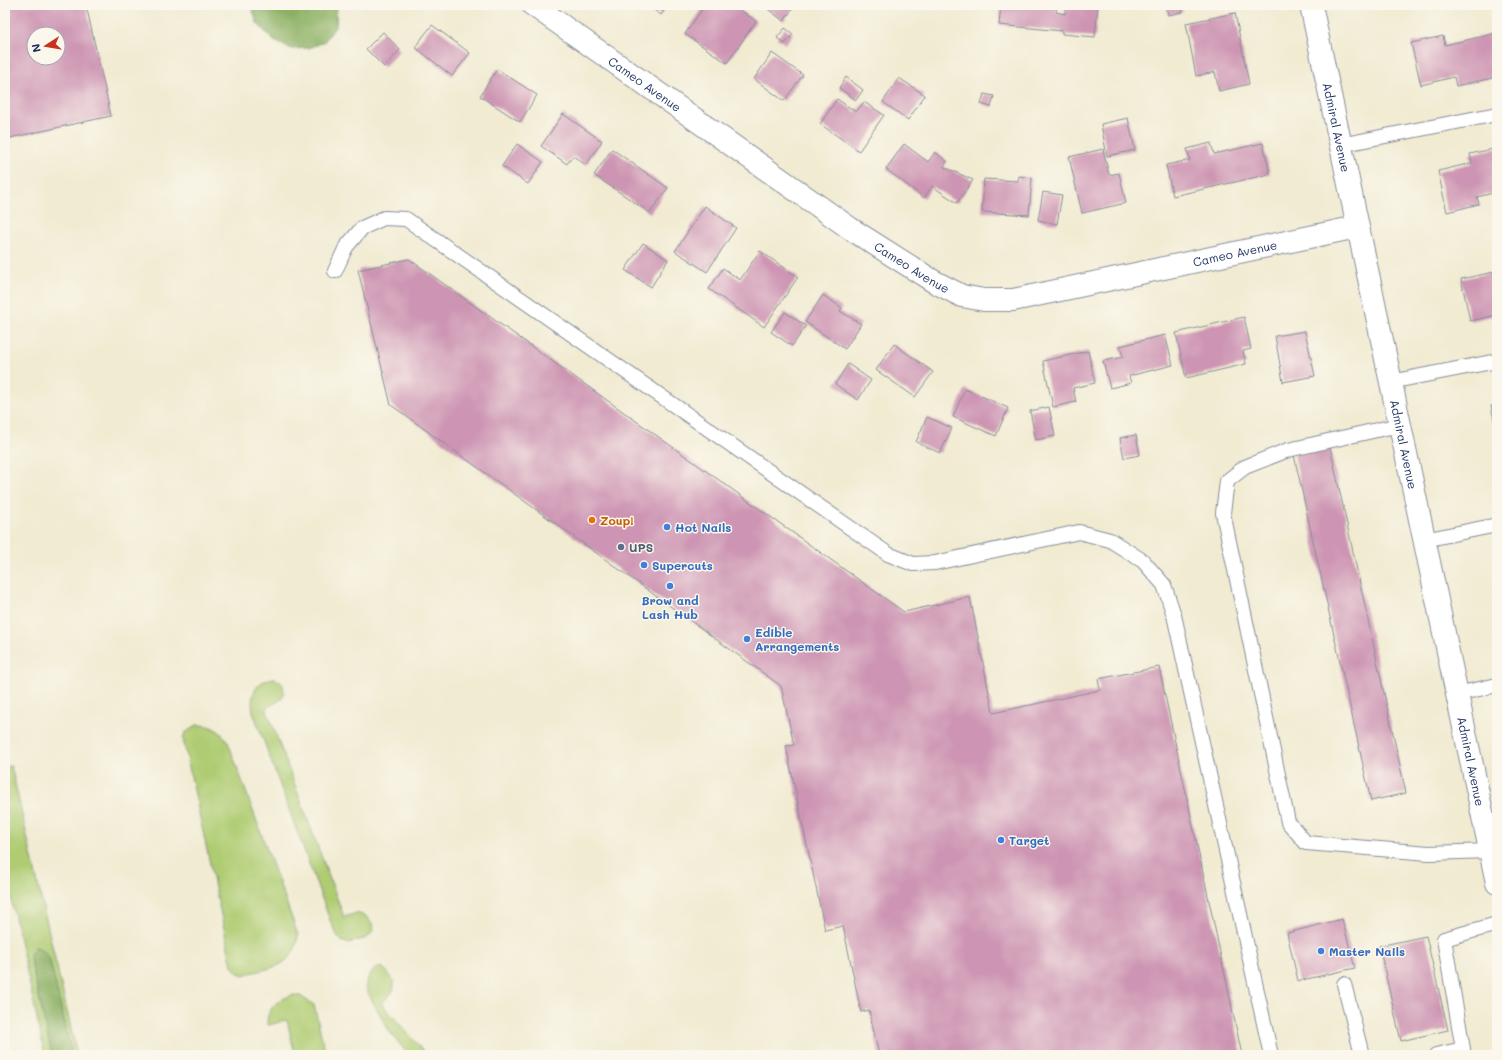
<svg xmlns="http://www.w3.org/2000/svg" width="1502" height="1060" font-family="Mali,sans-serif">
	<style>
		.green { fill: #afcc72; stroke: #657e68 }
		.forest { fill: #8bb064; stroke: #537061 }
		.building { fill: #cd95b3; fill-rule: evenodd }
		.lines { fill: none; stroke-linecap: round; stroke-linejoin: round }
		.service-casing { stroke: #868d98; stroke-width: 16 }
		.minor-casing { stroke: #868d98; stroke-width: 24 }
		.service { stroke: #fff; stroke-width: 14 }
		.minor { stroke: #fff; stroke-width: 22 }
		.food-dot { fill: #e8710a; stroke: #fbf7ec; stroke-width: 1.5 }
		.shop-dot { fill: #3f7fe0; stroke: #fbf7ec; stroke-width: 1.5 }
		.service-dot { fill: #5c6f8a; stroke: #fbf7ec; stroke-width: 1.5 }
		.labels { text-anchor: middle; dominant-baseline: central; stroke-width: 3; stroke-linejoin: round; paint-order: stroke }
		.street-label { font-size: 12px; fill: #1b2f5e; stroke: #fbf7ec }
		.food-label { font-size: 12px; font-weight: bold; fill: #c56008; stroke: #fbf7ec; text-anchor: start }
		.shop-label { font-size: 12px; font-weight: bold; fill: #366cbe; stroke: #fbf7ec; text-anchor: start }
		.service-label { font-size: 12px; font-weight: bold; fill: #4e5e75; stroke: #fbf7ec; text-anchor: start }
	</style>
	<rect width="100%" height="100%" fill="#fbf7ec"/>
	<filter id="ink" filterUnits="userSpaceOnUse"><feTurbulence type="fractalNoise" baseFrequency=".025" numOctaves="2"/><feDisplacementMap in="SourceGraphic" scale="8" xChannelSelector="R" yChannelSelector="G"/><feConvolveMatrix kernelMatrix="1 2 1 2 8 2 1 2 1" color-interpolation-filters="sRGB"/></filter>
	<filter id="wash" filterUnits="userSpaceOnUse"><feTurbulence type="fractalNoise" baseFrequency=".012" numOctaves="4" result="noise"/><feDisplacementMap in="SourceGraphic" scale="16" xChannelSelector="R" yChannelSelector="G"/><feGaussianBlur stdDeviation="0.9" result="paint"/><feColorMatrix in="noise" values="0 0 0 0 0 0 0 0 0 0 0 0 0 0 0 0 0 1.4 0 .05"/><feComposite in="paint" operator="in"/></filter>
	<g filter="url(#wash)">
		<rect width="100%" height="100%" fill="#f1ebd2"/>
		<g class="green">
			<path d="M274 678 282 683C288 699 278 701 266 708L344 917 357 913 367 917 373 926V931L367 938 348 943C338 943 335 930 331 923L253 712C250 695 255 681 274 678Z"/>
			<path d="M197 725C212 725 220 730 228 742L298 935C294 969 271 967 243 975L238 973 232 966 183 739 185 733Z"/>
			<path d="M11 766 77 1055H45L5 871V767Z"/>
			<path d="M382 967C388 972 397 982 393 990 391 995 385 999 381 1003L427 1055H409L389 1031 367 991 366 984 369 976 376 968Z"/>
			<path d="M293 995 300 996 314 1005 326 1055H295L287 1020 269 1025 267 1024C267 1007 279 999 293 995Z"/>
		</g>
		<g class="forest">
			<path d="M251 5H337L336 26 324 42 309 48 292 49 274 41 257 23Z"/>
			<path d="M35 947C44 949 47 953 50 961L72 1055H52L30 958 31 952Z"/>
		</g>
		<g id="blocks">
			<g class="building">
				<path d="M5 5H86L111 116 5 139ZM34 34H58V58H34Z"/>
				<path d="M647 5H668L661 15Z"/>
				<path d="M705 5H733L756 21 727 63 685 34Z"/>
				<path d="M762 5H795L784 21Z"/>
				<path d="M1001 5H1057L1056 12 1065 14 1066 5H1098L1095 37 1062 34V31L999 25Z"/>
				<path d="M1166 5H1181L1183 12 1168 15Z"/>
				<path d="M1235 13 1249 84 1219 91 1215 72 1196 76 1186 23Z"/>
				<path d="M432 25 470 53 452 76 415 47Z"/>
				<path d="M785 28 793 34 785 44 777 38Z"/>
				<path d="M383 32 400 50 384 67 366 49Z"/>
				<path d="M1497 33V77L1456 86 1454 77 1421 85 1411 43 1443 36 1445 45Z"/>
				<path d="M772 53 803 75 784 101 754 79Z"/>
				<path d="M497 69 537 95 520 122 480 96Z"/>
				<path d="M846 77 863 90 856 100 839 88Z"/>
				<path d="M899 78 925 95 908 120 883 102Z"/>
				<path d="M984 94 994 96 991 107 981 104Z"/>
				<path d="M837 99 856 112 864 102 884 115 859 151 820 124Z"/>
				<path d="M563 114 602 141 586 165 573 156 567 164 541 146Z"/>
				<path d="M1128 118 1135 150 1107 156 1101 124Z"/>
				<path d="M1211 143 1214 154 1263 143 1270 174 1173 196 1166 165 1190 160 1187 149Z"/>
				<path d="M517 144 543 162 528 184 502 166Z"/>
				<path d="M904 144 928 162 935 152 947 161 944 167 973 180 957 203 932 186 924 198 886 169Z"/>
				<path d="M1497 148V192L1477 197 1479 204 1447 212 1438 171 1472 163 1470 154Z"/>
				<path d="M612 149 668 188 650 213 594 175Z"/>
				<path d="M1103 149 1109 175 1119 173 1126 203 1082 213 1069 157Z"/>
				<path d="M1019 176 1032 178 1029 215 982 212 984 179 1018 181Z"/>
				<path d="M1043 192 1062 195 1057 224 1038 220Z"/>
				<path d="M705 206 736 228 707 272 675 251Z"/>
				<path d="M643 243 668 260 651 287 625 270Z"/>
				<path d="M760 251 798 277 764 327 709 289 723 268 740 280Z"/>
				<path d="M409 259 904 612 970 597 993 713 1100 690 1098 679 1159 667 1242 1055H879L869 1010 861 1012 843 926 825 930 786 746 794 745 781 686 391 405 358 270Z"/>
				<path d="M1494 272 1496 281 1497 280V315L1470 321 1461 279Z"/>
				<path d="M823 295 842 308 840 311 861 324 845 349 805 322Z"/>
				<path d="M785 312 806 326 792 346 771 332Z"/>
				<path d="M1244 317 1251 349 1243 351 1246 364 1186 378 1176 333Z"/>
				<path d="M1305 331 1315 376 1283 382 1275 336Z"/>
				<path d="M1165 335 1173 365 1129 376 1131 383 1110 388 1103 361 1123 357 1120 346Z"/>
				<path d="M894 344 933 372 915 397 876 370Z"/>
				<path d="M1088 351 1095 383 1073 388 1076 402 1053 407 1043 361Z"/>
				<path d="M848 364 871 380 858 400 835 384Z"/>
				<path d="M965 389 1008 408 996 436 953 417Z"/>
				<path d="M1497 404V430H1496L1491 406Z"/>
				<path d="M1049 407 1055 436 1036 440 1030 411Z"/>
				<path d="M927 417 952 428 940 453 916 442Z"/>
				<path d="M1136 435 1140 455 1124 458 1120 438Z"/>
				<path d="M1330 447 1406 793 1371 801 1294 455Z"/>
				<path d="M1342 919 1355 968 1298 981 1287 933Z"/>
				<path d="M1426 936 1448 1030 1401 1041 1379 946Z"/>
			</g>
		</g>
	</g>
	<g filter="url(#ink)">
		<use href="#blocks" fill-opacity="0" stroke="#868d98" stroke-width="1"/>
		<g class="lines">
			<defs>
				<g id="service">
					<path d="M1340 145 1497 114"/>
					<path d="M335 271 346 247 362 228 384 218 406 219 888 554 913 564 935 563 1079 532 1110 540 1143 561 1164 585 1174 615 1271 1055"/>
					<path d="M1390 382 1497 361"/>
					<path d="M1399 425 1288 450 1245 467 1227 481 1223 513 1288 822 1306 843 1429 853 1490 851"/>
					<path d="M1424 540 1497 525"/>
					<path d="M1457 694 1497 685"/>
					<path d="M1344 984 1362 1055"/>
					<path d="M1436 1055 1463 1049 1444 939 1497 924"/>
				</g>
				<g id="minor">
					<path id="s1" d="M533 5 851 229 933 281 962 296 984 300H1013L1357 227"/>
					<path id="s2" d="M1311 5 1497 883"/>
				</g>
			</defs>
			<use href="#service" class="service-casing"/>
			<use href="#minor" class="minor-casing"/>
			<use href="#service" class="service"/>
			<use href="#minor" class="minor"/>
		</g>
	</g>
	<circle class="food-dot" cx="592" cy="520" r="4"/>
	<g class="shop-dot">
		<circle cx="667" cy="527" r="4"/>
		<circle cx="644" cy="565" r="4"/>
		<circle cx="670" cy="586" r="4"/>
		<circle cx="747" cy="639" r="4"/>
		<circle cx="1001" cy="840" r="4"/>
		<circle cx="1321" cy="951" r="4"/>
	</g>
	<circle class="service-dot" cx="621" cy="547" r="4"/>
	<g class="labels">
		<g class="street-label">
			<text stroke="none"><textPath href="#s1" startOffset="137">Cameo Avenue</textPath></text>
			<text stroke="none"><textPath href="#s2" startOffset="125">Admiral Avenue</textPath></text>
			<text stroke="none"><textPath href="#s1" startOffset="797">Cameo Avenue</textPath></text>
			<text stroke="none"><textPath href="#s1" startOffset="461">Cameo Avenue</textPath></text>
			<text stroke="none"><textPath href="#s2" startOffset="449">Admiral Avenue</textPath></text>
			<text stroke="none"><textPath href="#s2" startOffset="773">Admiral Avenue</textPath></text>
		</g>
		<g class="food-label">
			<text x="600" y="520">Zoup!</text>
		</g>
		<g class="shop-label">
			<text x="675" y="527">Hot Nails</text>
			<text x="652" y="565">Supercuts</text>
			<text x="670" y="600" text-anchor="middle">Brow and<tspan x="670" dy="14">Lash Hub</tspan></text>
			<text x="755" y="632">Edible<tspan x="755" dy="14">Arrangements</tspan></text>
			<text x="1009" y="840">Target</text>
			<text x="1329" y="951">Master Nails</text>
		</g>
		<g class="service-label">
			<text x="629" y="547">UPS</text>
		</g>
	</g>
	<rect width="1502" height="1060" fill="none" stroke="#fbf7ec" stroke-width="20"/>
	<g transform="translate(46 46) rotate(258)"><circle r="19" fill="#fbf7ec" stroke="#a1a7b3"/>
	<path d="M0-3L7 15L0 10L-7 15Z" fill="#c8321e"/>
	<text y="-6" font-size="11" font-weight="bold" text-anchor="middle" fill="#1b2f5e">N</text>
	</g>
</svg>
